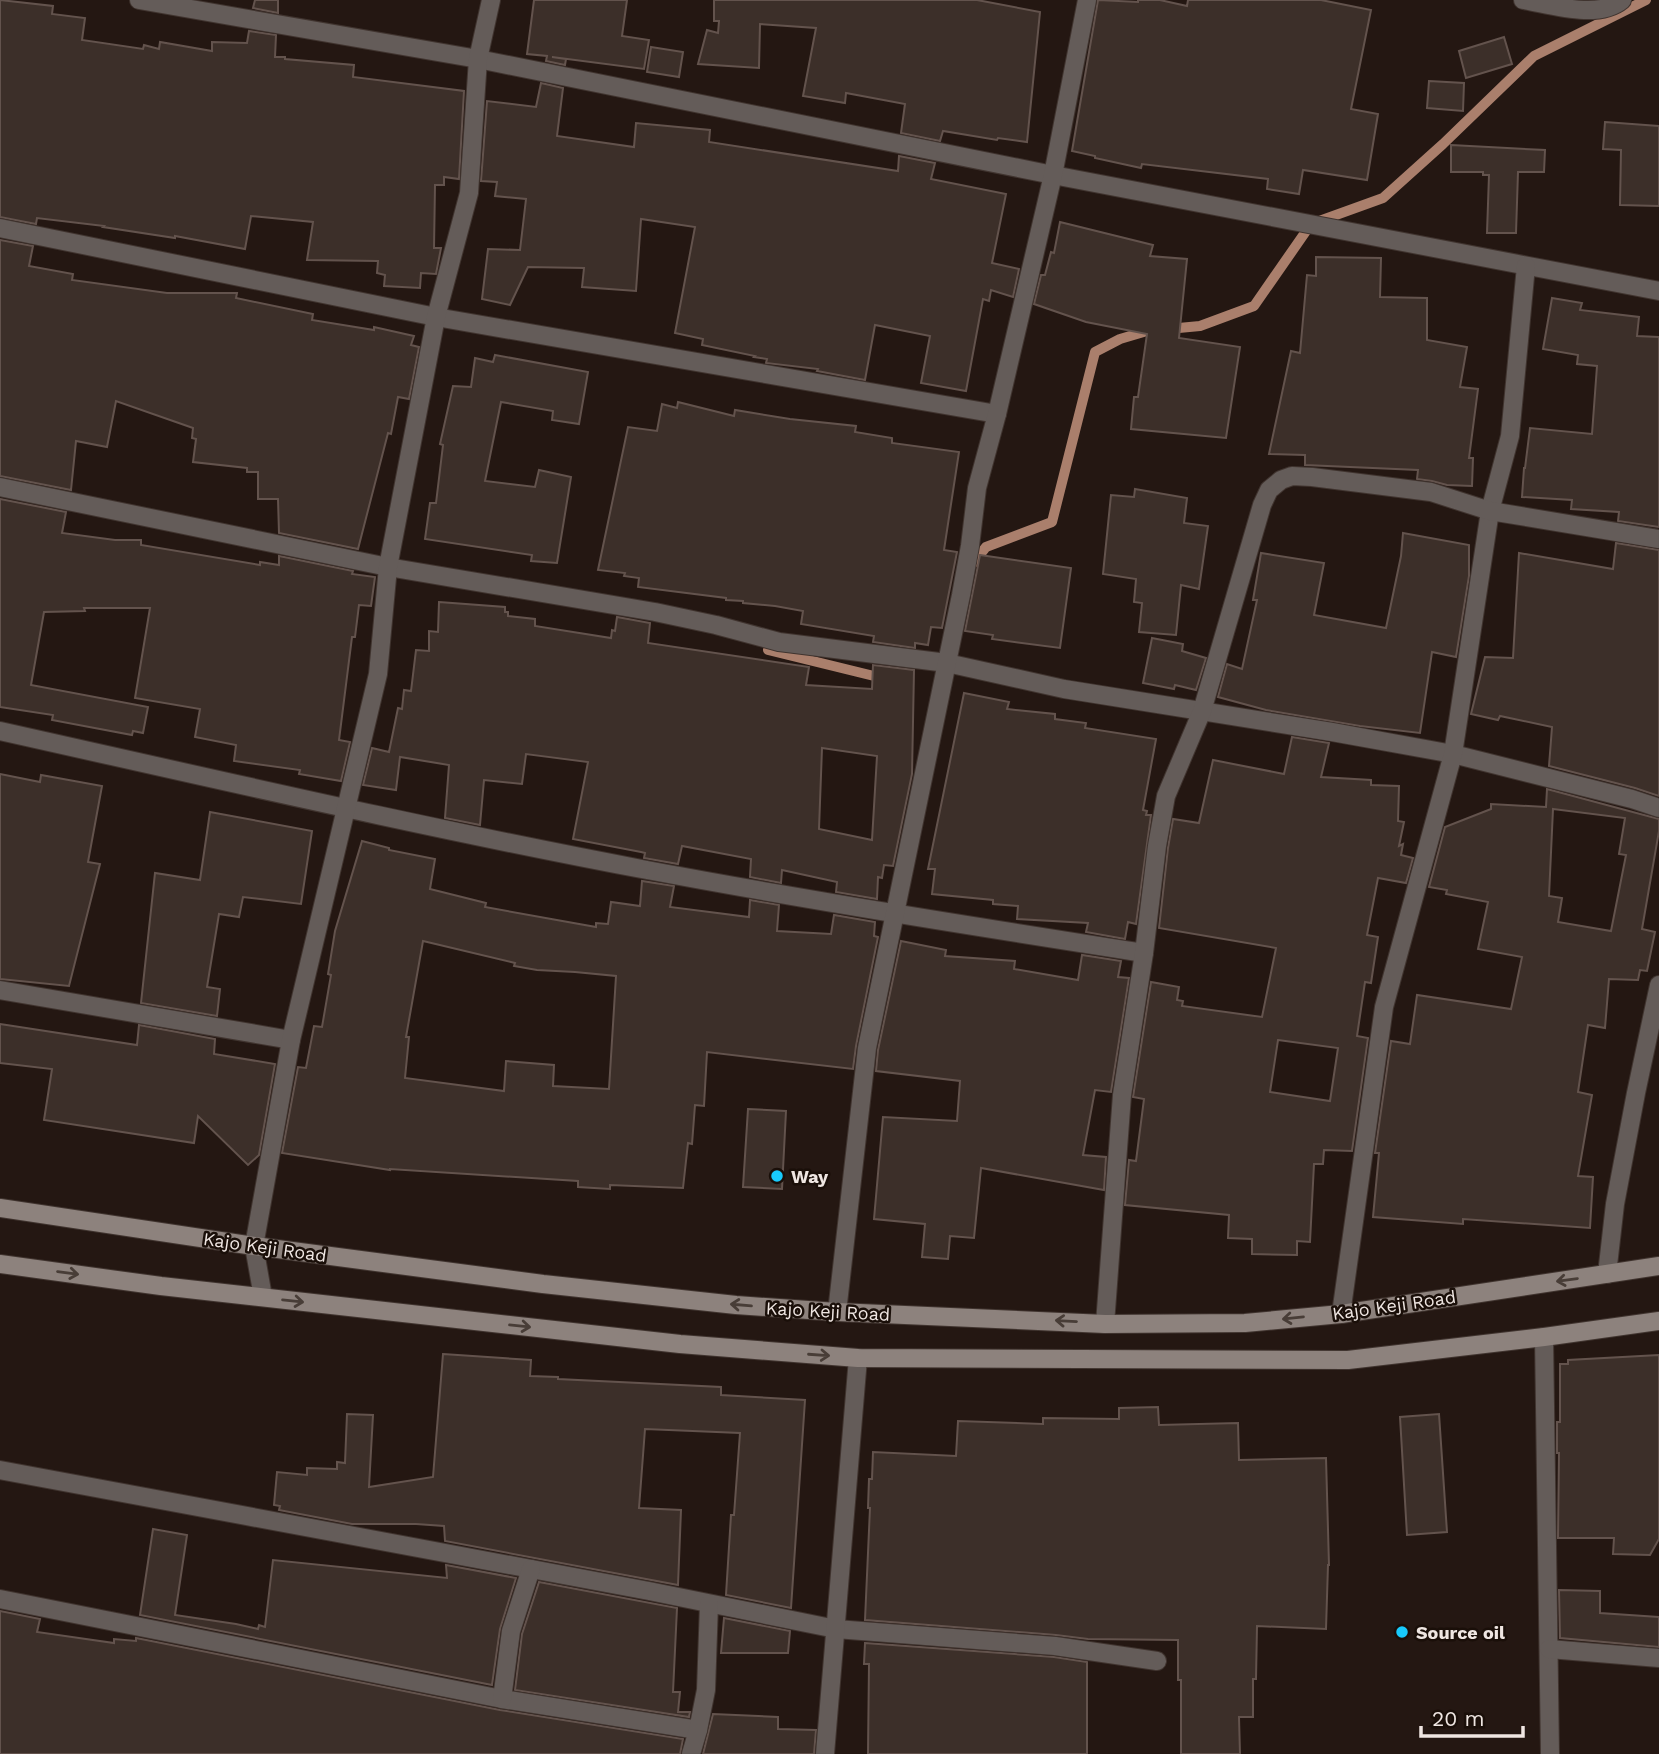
<svg xmlns="http://www.w3.org/2000/svg" width="1659" height="1754" font-family="'Work Sans',sans-serif">
	<style>
		.lines { fill: none; stroke-linecap: round; stroke-linejoin: round }
		.stream { stroke: #aa7f6c; stroke-width: 10 }
		.building { fill: #3c2f29; stroke: #63534d; stroke-width: 2; fill-rule: evenodd }
		.minor-casing { stroke: #40342f; stroke-width: 20 }
		.secondary-casing { stroke: #40342f; stroke-width: 20 }
		.minor { stroke: #645c59; stroke-width: 18 }
		.secondary { stroke: #8d827d; stroke-width: 18 }
		.oneway { stroke: #483d37 }
		.poi-dot { fill: #18cafc; stroke: #1a0f09; stroke-width: 2.5 }
		.labels { text-anchor: middle; dominant-baseline: central; stroke-width: 5; stroke-linejoin: round; paint-order: stroke }
		.poi-label { font-size: 18px; font-weight: bold; fill: #efe6e2; stroke: #1a0f09; text-anchor: start }
		.street-label { font-size: 18px; fill: #efe6e2; stroke: #1a0f09 }
	</style>
	<rect width="100%" height="100%" fill="#241712"/>
	<g class="lines">
		<g class="stream">
			<path d="M969 568 986 547 1052 522 1095 352 1120 339 1147 331 1200 326 1254 306 1311 224 1383 198 1443 144 1534 56 1646 0"/>
			<path d="M768 650 874 676 885 675"/>
		</g>
	</g>
	<g class="building">
		<path d="M0 0 53 6 52 14 85 18 82 40 143 49 144 45 159 49 160 42 212 51V42L247 43 249 31 276 35 275 57H285V59L354 65 353 77 464 91 459 179 444 177V185H435L434 248H441L436 274 421 273 420 288 384 286 385 275 377 273 378 261 307 260 313 222 251 216 245 249 175 236V238L103 227 104 226 37 218 36 224 0 217Z"/>
		<path d="M255 0H278V13L253 8Z"/>
		<path d="M534 0H627L622 36 649 40 644 69 552 57 566 59 565 65 546 61 547 56 527 54Z"/>
		<path d="M714 0H977L1040 12 1027 142 998 138 997 140 943 131 940 141 901 133 905 104 846 93 845 103 803 96 816 28 760 24 759 68 698 64 707 30 718 33 719 21H714Z"/>
		<path d="M1098 0 1138 2V0H1160L1187 6 1188 0H1321L1371 10 1351 109 1378 114 1367 180 1303 170 1299 194 1267 189 1268 179 1142 164 1141 168 1095 158V156L1072 151Z"/>
		<path d="M1504 37 1512 64 1466 78 1459 51Z"/>
		<path d="M651 47 683 52 679 77 647 72Z"/>
		<path d="M1429 81 1464 83 1463 111 1427 108Z"/>
		<path d="M541 83 563 88 557 136 634 147 636 123 710 130 709 142 898 171 899 156 935 163 931 179 1006 194 992 263 1019 269 1013 297 991 290 989 301 983 299 966 391 921 383 930 336 875 325 865 380 817 371 818 369 766 363 767 359 754 357 755 356 702 345 703 339 675 333 695 227 641 219 636 291 582 287 584 268 528 267 510 305 482 299 488 249 520 250 526 199 495 196 497 182 481 181 487 101 536 107Z"/>
		<path d="M1605 122 1659 126V206L1620 205 1621 150 1603 149Z"/>
		<path d="M1451 145 1545 150 1544 172H1518L1516 233H1487L1489 175H1483V172H1451Z"/>
		<path d="M1060 222 1153 245 1150 256 1187 259 1179 338 1240 347 1226 438 1131 429 1134 397H1138L1147 334 1086 322 1034 304 1041 275H1045L1051 252 1054 253Z"/>
		<path d="M0 240 33 246 29 266 73 274 72 280 167 293H237L236 298 313 314 312 320 374 330V327L414 336 411 345 419 347 409 399 398 397 391 434 388 433 358 549 279 533 278 499H258V472H247V468L193 462 196 439 192 438 193 428 116 401 107 447 76 441 71 490 0 476Z"/>
		<path d="M1316 257 1381 258 1380 297 1427 298V340L1467 347 1460 387 1478 389 1469 458H1473L1472 486 1447 485 1432 481 1417 479 1418 470 1305 465V455L1269 454 1291 351 1300 353 1307 275 1316 276Z"/>
		<path d="M1552 298 1582 303 1580 310 1639 317 1637 336 1659 337V527L1618 521 1619 512 1571 509 1572 500 1522 497 1524 468H1525L1530 428 1592 434 1597 366 1577 364 1578 355 1543 349Z"/>
		<path d="M495 355 588 372 579 424 552 420 553 411 501 402 485 481 535 487 539 470 571 477 557 563 531 561 532 555 425 539 430 503H436L443 445 440 444 453 386 471 387 475 358 493 362Z"/>
		<path d="M678 402 734 416 735 410 790 419 856 426 855 432 892 438V443L959 452 944 550 957 552 942 628 931 627 928 645 915 643V648L873 642 874 636 801 624 803 611 775 606 743 603V601L726 600V598L638 587 639 578 624 576 625 573 598 570 628 427 657 431 662 404 677 408Z"/>
		<path d="M1135 489 1187 498 1184 523 1208 526 1199 589 1181 585 1176 635 1139 632 1142 603 1134 602 1136 579 1103 574 1111 495 1134 497Z"/>
		<path d="M0 499 66 512 62 533 115 540H141V545L260 565V562L279 565V556L353 571 352 574 375 577 371 606 359 605 355 637H352L339 740 350 742 341 781 299 774 300 770 234 761 236 745 195 737 200 709 135 698 150 608H84L85 611 44 612 31 685 148 707 143 733 133 731 132 735 52 720 53 715 0 707Z"/>
		<path d="M1403 533 1469 545V576L1456 657 1432 652 1420 733 1360 726 1266 710 1218 697 1227 664 1242 669 1257 600H1253L1261 553 1324 563 1314 615 1386 628 1401 556Z"/>
		<path d="M1616 543 1659 550V796L1635 788 1549 766 1552 727 1500 716 1498 720 1471 714 1485 657 1513 658 1519 553 1613 569Z"/>
		<path d="M980 555 1071 568 1060 648 992 639 993 635 965 631Z"/>
		<path d="M439 602 505 607V612H508V616L535 619V626L611 638 612 630 615 631 617 617 650 623 648 643 809 667 806 685 872 689 873 665 914 670 912 774 893 866 884 865 882 878 878 877 877 899 836 892 837 882 782 870 781 883 750 877 751 859 682 846 678 864 644 858 645 853 641 852 573 839 588 762 526 754 522 784 484 780 480 825 445 818 449 765 400 757 396 790 363 785 372 748 389 752 398 708 402 709 404 690 411 691 416 650 429 651V631L438 632ZM822 748 877 756 872 840 819 829Z"/>
		<path d="M1152 638 1183 644 1182 651 1206 658 1196 690 1175 685 1174 689 1143 683Z"/>
		<path d="M964 693 1009 702 1007 709 1055 714V719L1086 723 1085 728 1156 739 1143 810 1147 811 1146 815H1151L1136 924 1128 922 1125 939 1086 932 1088 923 1017 919 1018 906 993 904V900L932 894 935 869H928Z"/>
		<path d="M1292 737 1329 743 1321 777 1371 780V785L1399 786 1398 821 1404 822 1399 846 1403 844 1401 855 1413 858 1406 883 1378 878 1367 935 1378 937 1371 983 1365 982 1357 1036 1368 1038 1352 1151 1324 1150 1323 1164H1314L1310 1242 1297 1241V1255L1252 1254V1239L1228 1238 1229 1215 1125 1205 1129 1160 1136 1161 1144 1099 1133 1097 1151 982 1179 987 1177 1000 1183 1001 1182 1006 1262 1017 1276 948 1159 928 1168 848 1173 819 1199 823 1213 760 1284 774ZM1278 1040 1338 1048 1330 1101 1270 1092Z"/>
		<path d="M0 774 40 782 41 775 102 786 88 862 100 864 69 986 0 979Z"/>
		<path d="M1547 789 1659 819V831L1642 929 1655 932 1647 971 1640 970 1638 980 1609 979 1605 1028 1588 1025 1578 1092 1592 1095 1578 1176 1593 1177 1590 1228 1463 1219V1224L1373 1217 1379 1153H1375L1391 1041 1410 1044 1417 995 1511 1009 1522 957 1478 949 1488 902 1446 894 1447 890 1429 887 1445 827 1491 809V804L1546 807ZM1553 809 1625 818 1619 854 1626 855 1611 931 1558 922 1562 898 1549 896Z"/>
		<path d="M210 812 312 831 301 904 243 897 239 917 219 914 207 987 220 989 217 1016 141 1003 155 873 200 880Z"/>
		<path d="M362 841 389 848V850L435 859 430 889 486 903 485 907 596 927V923L608 924 611 902 640 906 642 881 674 886 670 907 749 917 750 900 779 905 777 931 831 934 834 915 875 922 874 936 878 937 856 1046 853 1069 707 1052 704 1106 695 1105 692 1144 688 1143 683 1188 610 1185V1189L578 1187V1181L390 1169V1170L282 1153 298 1067 306 1068 314 1026 322 1027 331 975 328 974 335 931ZM423 941 515 963 514 966 537 970 575 972 616 976 609 1089 553 1086 554 1065 506 1061 504 1091 405 1078 409 1037H406Z"/>
		<path d="M901 941 946 950 945 956 1015 961 1014 969 1078 980 1082 955 1121 961 1118 977 1129 978 1111 1092 1095 1090 1083 1155 1106 1157 1104 1190 981 1168 974 1238 950 1236 948 1259 922 1257 925 1224 874 1219 883 1117 957 1121 960 1081 876 1071 878 1050Z"/>
		<path d="M0 1024 137 1045 139 1025 215 1039 214 1054 275 1064 259 1155 248 1165 198 1116 194 1143 44 1120 52 1069 0 1063Z"/>
		<path d="M748 1109 786 1111 782 1189 743 1187Z"/>
		<path d="M443 1354 531 1360 530 1376 558 1377V1379L721 1387V1395L805 1400 791 1608 726 1595 731 1515H734L740 1433 645 1429 639 1508 681 1510 678 1585 445 1541 444 1526 416 1524H352L279 1510 280 1506 274 1505 277 1472 307 1475V1468L337 1469V1462L345 1463 347 1414 373 1415 369 1487 433 1477Z"/>
		<path d="M1659 1355V1539L1650 1555 1613 1554 1614 1538H1558L1559 1453H1557V1422H1560V1364H1568V1360Z"/>
		<path d="M1158 1407 1159 1425 1238 1423 1239 1460 1326 1458 1329 1565H1328L1326 1629 1257 1626 1256 1679H1253V1717H1239L1240 1754H1181V1680H1178V1640L1088 1639 1056 1635 865 1620 870 1508H868L869 1479H872L873 1452 956 1456 958 1421 1043 1424V1418L1119 1419V1408Z"/>
		<path d="M1439 1414 1447 1532 1407 1535 1400 1417Z"/>
		<path d="M153 1529 187 1535 175 1615 236 1624 258 1629 259 1625 265 1627 273 1560 447 1578 446 1565 516 1578 500 1629 492 1685 140 1615Z"/>
		<path d="M539 1582 677 1608 673 1692H680L678 1712H690L689 1717 515 1690 522 1634Z"/>
		<path d="M1559 1590 1600 1591V1613L1659 1617V1647L1560 1638Z"/>
		<path d="M0 1611 40 1619 37 1632 114 1643V1639L136 1641V1638L500 1710 683 1739 680 1754H0Z"/>
		<path d="M724 1618 790 1631 788 1653H721Z"/>
		<path d="M865 1643 1054 1657 1087 1662V1754H868L869 1664H864Z"/>
		<path d="M713 1714 778 1717V1729L816 1730 814 1754H703Z"/>
	</g>
	<g class="lines">
		<defs>
			<g id="minor">
				<path d="M139 0 478 59 1053 175 1659 291"/>
				<path d="M1523 0C1552 5 1598 20 1622 0"/>
				<path d="M0 228 436 317 997 414"/>
				<path d="M0 487 388 567 655 612 716 625 779 642 947 663 1064 689 1332 732 1453 754 1632 799 1659 808"/>
				<path d="M0 731C215 779 430 829 647 870 812 901 978 927 1144 953"/>
				<path d="M0 990 291 1040"/>
				<path d="M1607 1274 1615 1204 1636 1093 1659 985"/>
				<path d="M263 1297 254 1246 291 1040 378 674 388 567 436 317 469 193 478 59 491 0"/>
				<path d="M837 1312 867 1048 961 595 970 546 977 488 997 414 1053 175 1087 0"/>
				<path d="M1341 1314 1384 1007 1453 754 1490 511 1510 436 1526 266"/>
				<path d="M1105 1324 1122 1095 1144 953 1157 846 1166 796 1202 711 1262 505 1269 490 1281 480 1292 476 1312 477 1431 492 1490 511 1659 539"/>
				<path d="M1544 1337 1550 1754"/>
				<path d="M0 1470 649 1591 836 1629 1055 1646 1157 1661"/>
				<path d="M0 1599 502 1699 698 1730"/>
				<path d="M1549 1649 1659 1658"/>
				<path d="M502 1699 511 1631 531 1569"/>
				<path d="M691 1754 698 1730 706 1690 709 1604"/>
				<path d="M825 1754 858 1358"/>
			</g>
			<g id="secondary">
				<path d="M0 1208 254 1246 543 1284 736 1305 837 1312 1105 1324 1245 1323 1341 1314 1659 1266"/>
				<path d="M0 1264 161 1286 680 1344 858 1358 1348 1360 1544 1337 1659 1321"/>
			</g>
		</defs>
		<use href="#minor" class="minor-casing"/>
		<use href="#secondary" class="secondary-casing"/>
		<use href="#minor" class="minor"/>
		<use href="#secondary" class="secondary"/>
	</g>
	<defs><path id="oneway-shaft" d="M-6 0H5M1.5-3L5.5 0L1.5 3" fill="none" stroke-width="1.6" stroke-linecap="round" stroke-linejoin="round" transform="scale(1.75)"/></defs>
	<g class="oneway">
		<use href="#oneway-shaft" transform="translate(68 1273) rotate(8)"/>
		<use href="#oneway-shaft" transform="translate(1567 1280) rotate(172)"/>
		<use href="#oneway-shaft" transform="translate(293 1301) rotate(6)"/>
		<use href="#oneway-shaft" transform="translate(741 1305) rotate(-175)"/>
		<use href="#oneway-shaft" transform="translate(1293 1318) rotate(174)"/>
		<use href="#oneway-shaft" transform="translate(1066 1321) rotate(-177)"/>
		<use href="#oneway-shaft" transform="translate(520 1326) rotate(6)"/>
		<use href="#oneway-shaft" transform="translate(819 1355) rotate(4)"/>
	</g>
	<g class="poi-dot">
		<circle cx="777" cy="1176" r="7"/>
		<circle cx="1402" cy="1632" r="7"/>
	</g>
	<g class="labels">
		<g class="poi-label">
			<text x="791" y="1176">Way</text>
			<text x="1416" y="1632">Source oil</text>
		</g>
		<g class="street-label">
			<text transform="translate(265 1247) rotate(8)">Kajo Keji Road</text>
			<text transform="translate(1394 1305) rotate(-8)">Kajo Keji Road</text>
			<text transform="translate(828 1311) rotate(3)">Kajo Keji Road</text>
		</g>
	</g>
	<path d="M1421 1726v10h102v-10" fill="none" stroke="#efe6e2" stroke-width="3.5"/>
	<text x="1432" y="1726" font-size="21" fill="#efe6e2" stroke="#1a0f09" stroke-width="5" paint-order="stroke">20 m</text>
</svg>
